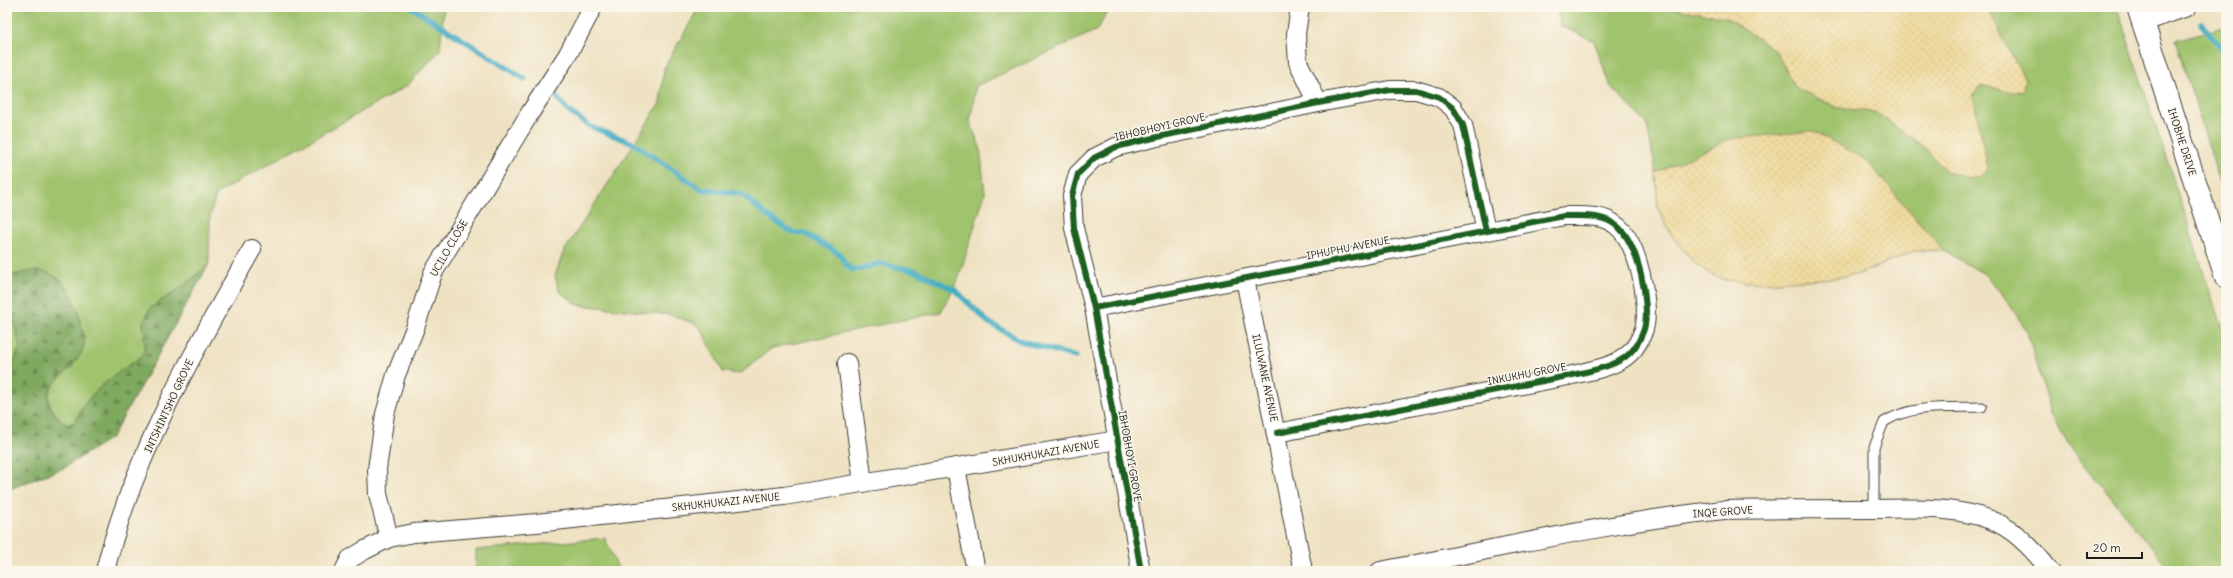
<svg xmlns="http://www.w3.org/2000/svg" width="2233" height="578" font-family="Delius,sans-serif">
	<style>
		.grass { fill: #a0c36d; stroke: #5e7044 }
		.forest { fill: url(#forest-firs); stroke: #4e623e }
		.sand { fill: url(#sand-dots); stroke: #857b5d }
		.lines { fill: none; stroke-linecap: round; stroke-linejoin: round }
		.stream { stroke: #44adc3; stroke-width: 5.5 }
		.service-casing { stroke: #3c3a35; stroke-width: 11 }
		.minor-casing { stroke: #3c3a35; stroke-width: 20 }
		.tertiary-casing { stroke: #3c3a35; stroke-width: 24 }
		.service { stroke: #fff; stroke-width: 9 }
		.minor { stroke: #fff; stroke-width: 18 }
		.tertiary { stroke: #fff; stroke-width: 22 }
		.cycleway-casing { stroke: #fbf7ec; stroke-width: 8 }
		.cycleway { stroke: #1b5e20; stroke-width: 6 }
		.labels { text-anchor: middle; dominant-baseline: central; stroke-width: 3; stroke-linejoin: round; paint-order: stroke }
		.street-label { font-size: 10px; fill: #1c1c1c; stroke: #fbf7ec }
	</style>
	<defs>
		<pattern id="forest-firs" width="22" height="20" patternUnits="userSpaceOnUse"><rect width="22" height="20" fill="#80a960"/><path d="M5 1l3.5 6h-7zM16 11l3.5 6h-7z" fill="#68894e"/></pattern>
		<pattern id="sand-dots" width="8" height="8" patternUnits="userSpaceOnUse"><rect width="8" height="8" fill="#eeda9e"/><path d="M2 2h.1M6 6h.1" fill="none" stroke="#ccba88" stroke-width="1.8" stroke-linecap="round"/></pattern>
	</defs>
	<rect width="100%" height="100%" fill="#fbf7ec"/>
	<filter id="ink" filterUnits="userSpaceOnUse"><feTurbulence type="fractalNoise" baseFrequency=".025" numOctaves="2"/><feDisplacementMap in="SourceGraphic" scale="8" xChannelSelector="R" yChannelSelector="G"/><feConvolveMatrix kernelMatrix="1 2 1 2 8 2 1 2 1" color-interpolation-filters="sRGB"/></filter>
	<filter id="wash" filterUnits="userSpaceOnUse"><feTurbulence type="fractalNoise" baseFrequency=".012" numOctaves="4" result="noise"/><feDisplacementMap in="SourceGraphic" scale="16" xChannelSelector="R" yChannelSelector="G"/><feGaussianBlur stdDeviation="0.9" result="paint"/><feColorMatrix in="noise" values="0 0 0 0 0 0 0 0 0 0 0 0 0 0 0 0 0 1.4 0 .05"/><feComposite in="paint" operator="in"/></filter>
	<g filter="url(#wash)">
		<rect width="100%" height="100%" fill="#efe2c2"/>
		<g class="grass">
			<path d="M7 7H444L440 50 407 86 216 194 210 217 209 264 143 323 145 349 142 356C115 376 88 391 75 422L67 425C54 415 41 399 54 383 58 376 67 371 73 367L8 297 20 347 12 366 7 368Z"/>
			<path d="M699 7H1110L1097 30 976 86 970 122 980 147 985 193 958 280 941 312 772 348 740 374 723 372 702 330 693 323 671 315 578 305 559 291 555 276 563 253 660 103 664 68Z"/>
			<path d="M1564 7H1666L1727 18 1775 50 1796 88 1838 108 1875 112 1924 147 1947 172 1988 168 1973 96 1979 87C1998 85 2004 95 2023 91L2025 80 1987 7H2117L2226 341V571H2166L2160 558 2071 448 2050 413 2027 331 2001 292 1984 274 1943 250 1866 160 1730 139 1656 173 1647 124 1611 87 1594 41 1561 26 1558 14Z"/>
			<path d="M2226 26V201L2175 40Z"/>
			<path d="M605 538 619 571H476V550Z"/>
		</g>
		<path class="forest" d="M209 264 112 437 64 468 7 490V368L12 366 20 347 8 297 11 275C18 274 27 271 35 271 63 270 75 297 80 320 81 327 86 337 84 344 80 368 49 378 48 399 48 410 59 419 67 425L75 422C88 390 115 376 142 356L145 349 143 323 150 308 186 284Z"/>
		<g class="sand">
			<path d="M1666 7H1987L2025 80 2023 91C2003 96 1999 84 1979 87L1973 96 1988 168 1981 176 1970 179 1947 172 1924 147 1875 112 1839 108 1796 88 1775 50 1727 18Z"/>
			<path d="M1813 131 1866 160 1943 250 1915 251 1859 274 1834 278 1762 283 1726 280 1709 273 1694 262 1672 236 1658 209 1656 173 1730 139Z"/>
		</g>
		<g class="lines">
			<g class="stream">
				<path d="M411 7 525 79"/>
				<path d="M2201 23 2226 54"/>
				<path d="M555 95 568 111 591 127 633 143 701 189 741 194 770 218 793 233H804L840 254 845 264 852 270 867 268 879 263 916 271 955 290 988 322 1021 341 1076 357"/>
			</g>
		</g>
	</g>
	<g filter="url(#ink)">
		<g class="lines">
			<defs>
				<path id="service" d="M1874 509V447L1884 422C1912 404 1949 408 1982 407"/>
				<g id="minor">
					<path d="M1300 7 1296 34 1298 62 1318 103"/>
					<path d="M2144 22 2187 7"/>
					<path d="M1245 279 1303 571"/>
					<path d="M1094 308 1564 216C1582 216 1603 214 1617 226 1638 242 1651 305 1644 329 1641 338 1636 347 1630 353 1615 368 1587 371 1568 376L1277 433"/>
					<path d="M847 363 863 483"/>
					<path d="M956 468 976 571"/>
					<path d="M389 538 378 494 377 469 385 414 396 375 415 328 433 273 530 113 568 54 593 7"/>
					<path d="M105 571C133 457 194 350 252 249"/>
					<path d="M344 571 350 559 365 550 389 538 414 533 536 523 784 496 1117 440"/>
					<path d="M1141 571 1094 308 1074 228 1072 196 1078 174 1094 158 1116 147 1153 138 1318 103 1390 90H1416L1439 97 1453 108 1463 125 1486 231"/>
					<path d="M1380 571C1494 550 1608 522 1724 510 1772 509 1819 509 1867 509 1910 509 1950 505 1991 520 2015 529 2035 551 2050 571"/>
				</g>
				<path id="tertiary" d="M2138 7 2226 277"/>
			</defs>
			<use href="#service" class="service-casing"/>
			<use href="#minor" class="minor-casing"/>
			<use href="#tertiary" class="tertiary-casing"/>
			<use href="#service" class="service"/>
			<use href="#minor" class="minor"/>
			<use href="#tertiary" class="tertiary"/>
			<defs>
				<g id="cycleway">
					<path d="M1094 308 1564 216C1582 216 1603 214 1617 226 1638 242 1651 305 1644 329 1641 338 1636 347 1630 353 1615 368 1587 371 1568 376L1277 433"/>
					<path d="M1141 571 1094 308 1074 228 1072 196 1078 174 1094 158 1116 147 1153 138 1318 103 1390 90H1416L1439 97 1453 108 1463 125 1486 231"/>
				</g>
			</defs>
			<use href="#cycleway" class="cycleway-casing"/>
			<use href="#cycleway" class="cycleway"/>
		</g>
	</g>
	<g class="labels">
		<g class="street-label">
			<text transform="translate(1160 127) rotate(-13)">IBHOBHOYI GROVE</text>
			<text transform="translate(2182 142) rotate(72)">IHOBHE DRIVE</text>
			<text transform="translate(449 248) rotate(-60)">UCILO CLOSE</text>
			<text transform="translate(1348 248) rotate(-11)">IPHUPHU AVENUE</text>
			<text transform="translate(1527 374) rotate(-11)">INKUKHU GROVE</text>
			<text transform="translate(1265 378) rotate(78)">ILULWANE AVENUE</text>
			<text transform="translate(169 406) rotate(-65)">INTSHINTSHO GROVE</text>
			<text transform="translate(1046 453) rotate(-10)">SKHUKHUKAZI AVENUE</text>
			<text transform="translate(1130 456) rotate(80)">IBHOBHOYI GROVE</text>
			<text transform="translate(726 502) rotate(-6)">SKHUKHUKAZI AVENUE</text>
			<text transform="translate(1723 512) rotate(-4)">INQE GROVE</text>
		</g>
	</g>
	<rect width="2233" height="578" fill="none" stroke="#fbf7ec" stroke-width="24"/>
	<path d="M2087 552v6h55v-6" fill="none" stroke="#1c1c1c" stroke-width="2"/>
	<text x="2093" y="552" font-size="12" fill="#1c1c1c" stroke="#fbf7ec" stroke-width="3" paint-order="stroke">20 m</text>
</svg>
